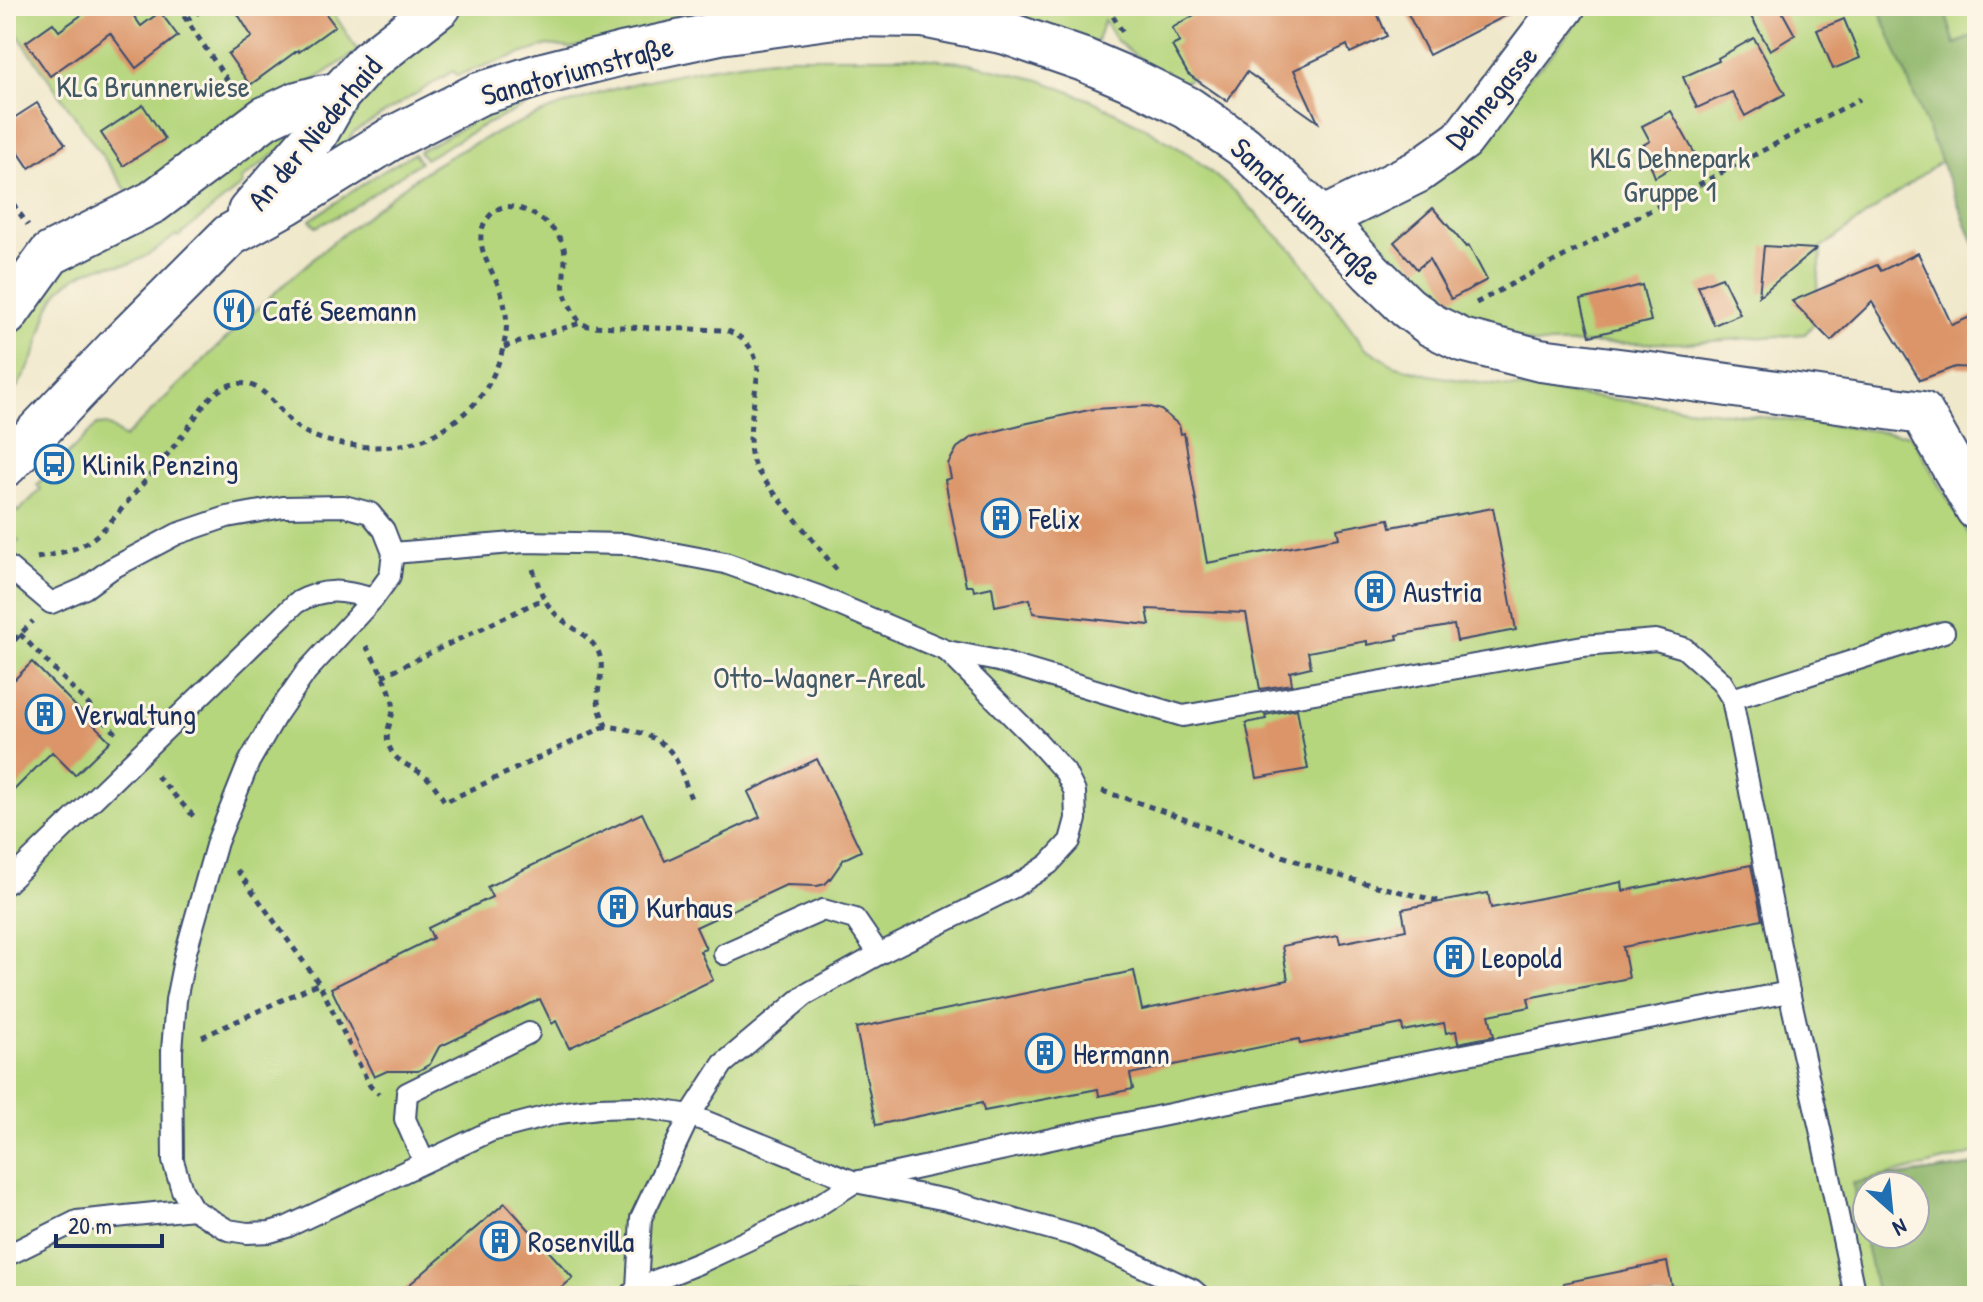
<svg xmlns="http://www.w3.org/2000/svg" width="1983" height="1302" font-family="'Patrick Hand',sans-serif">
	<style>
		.green { fill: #b5d67d; stroke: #68826e; stroke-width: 2; fill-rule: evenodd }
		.forest { fill: #90b76c; stroke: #567365; stroke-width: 2; fill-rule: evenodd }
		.building { fill: #db9569 }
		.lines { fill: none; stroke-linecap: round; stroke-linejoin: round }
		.service-casing { stroke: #3b4b6e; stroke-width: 24 }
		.minor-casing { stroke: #3b4b6e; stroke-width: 46 }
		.path { stroke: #3b4b6e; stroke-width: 5; stroke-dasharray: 6 6; stroke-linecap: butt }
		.service { stroke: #fff; stroke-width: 20 }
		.minor { stroke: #fff; stroke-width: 42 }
		.labels { text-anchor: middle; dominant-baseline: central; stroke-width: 6; stroke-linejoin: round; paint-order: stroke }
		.street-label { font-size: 30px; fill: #1b2f5e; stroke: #fcf5e5 }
		.park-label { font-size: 30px; fill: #425966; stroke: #fcf5e5 }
		.poi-label { font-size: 30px; fill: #1b2f5e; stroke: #fcf5e5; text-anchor: start }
	</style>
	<rect width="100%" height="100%" fill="#fcf5e5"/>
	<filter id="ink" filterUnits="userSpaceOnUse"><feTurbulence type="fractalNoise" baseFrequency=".0125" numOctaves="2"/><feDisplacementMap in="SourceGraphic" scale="16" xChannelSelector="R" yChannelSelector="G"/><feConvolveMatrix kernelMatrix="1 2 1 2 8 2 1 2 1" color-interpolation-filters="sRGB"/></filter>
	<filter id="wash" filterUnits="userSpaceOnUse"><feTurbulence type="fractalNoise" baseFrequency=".006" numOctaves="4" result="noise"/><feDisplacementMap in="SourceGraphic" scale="32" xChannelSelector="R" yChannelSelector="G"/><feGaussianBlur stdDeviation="1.8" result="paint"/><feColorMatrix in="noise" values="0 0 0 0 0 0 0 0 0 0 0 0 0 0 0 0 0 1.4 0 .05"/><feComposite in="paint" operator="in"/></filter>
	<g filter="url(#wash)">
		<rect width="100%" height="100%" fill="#f0e8cb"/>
		<g class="green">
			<path d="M6 6H329L358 51 134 201 6 18Z"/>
			<path d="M461 6H772L570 48 548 45 457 75 453 71 354 132 345 145 330 154 327 153 338 124 426 32Z"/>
			<path d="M965 6H1263L1249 42 1183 83 1156 71 1117 41 1104 20 1096 44 1062 30Z"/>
			<path d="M1591 6H1878L1941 161 1820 249 1821 255 1813 325 1805 334 1686 343 1533 344 1476 320 1416 288 1373 247 1355 223 1542 65Z"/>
			<path d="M1943 6H1977V34L1955 45Z"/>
			<path d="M789 57H910L969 63 1040 80 1093 101 1140 125 1190 155 1236 193 1296 254 1365 347 1393 365 1429 375 1479 383 1911 435 1977 549V1153L1865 1181 1977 1165V1296H6V551L19 541C9 532 5 520 14 508L18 512 41 489 37 485 97 425C110 422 115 431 124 438 204 361 281 280 370 213 395 193 421 172 449 157 558 96 667 70 789 57ZM1867 1186H1915V1234H1867Z"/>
			<path d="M536 95 528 105 480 127 425 159 419 151 469 124 467 119Z"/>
			<path d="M293 116 298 136 241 180 243 184 178 237 176 235C162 246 146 258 129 264 123 266 116 265 111 265 93 267 80 273 66 284 44 303 45 331 34 356 27 373 17 388 6 403V329L40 279Z"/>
			<path d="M414 153 420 162 346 212 316 227 310 220 375 176Z"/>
		</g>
		<g class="forest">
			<path d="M1878 6H1943L1955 44 1977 34V251Z"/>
			<path d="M1977 1165V1296H1877L1853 1183ZM1867 1186H1915V1234H1867Z"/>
		</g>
		<g id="blocks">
			<g class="building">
				<path d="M94 6H148L134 16 141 26 160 12 178 36 136 68 110 33 50 76 26 42 53 23 59 31Z"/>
				<path d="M233 6H320L335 26 299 52 298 50 250 85 228 54 252 37Z"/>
				<path d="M1210 6H1374L1387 36 1350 53 1347 45 1294 70 1318 122 1247 72 1227 101 1188 74 1172 46 1180 42 1172 28Z"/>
				<path d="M1404 6H1525L1429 55Z"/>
				<path d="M1745 6H1779L1795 35 1770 50Z"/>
				<path d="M1844 19 1860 58 1833 69 1817 30Z"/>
				<path d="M1754 38 1785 94 1745 116 1732 92 1697 108 1683 77 1719 61 1718 58Z"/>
				<path d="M37 103 65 144 29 168 6 134V123Z"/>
				<path d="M143 105 165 139 123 166 101 133Z"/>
				<path d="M1671 111 1695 154 1655 177 1643 145 1650 141 1642 126Z"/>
				<path d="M1433 208 1466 247 1469 246 1487 280 1451 299 1429 259 1417 269 1394 242Z"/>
				<path d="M1764 246 1816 249 1759 296Z"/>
				<path d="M1918 253 1952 325 1977 314V368L1955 367 1920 380 1872 302 1831 341 1792 301 1877 265 1881 271Z"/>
				<path d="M1722 277 1740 314 1714 325 1698 286Z"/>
				<path d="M1642 285 1651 321 1590 336 1581 300Z"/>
				<path d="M1147 406 1161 410 1179 425 1181 434 1184 433 1207 563 1339 538 1337 529 1389 519 1391 527 1493 508 1516 630 1457 641 1454 625 1397 635 1398 639 1367 645V641L1308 652 1311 667 1290 672 1292 684 1260 689 1246 613 1147 609 1150 625 1033 613 1030 599 995 606 992 587 974 591 973 586H966L945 480 951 478 948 464 957 448 972 437 1028 423 1094 409Z"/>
				<path d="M32 662 110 741 75 775 52 752 6 798V688Z"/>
				<path d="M1297 709 1308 769 1257 778 1246 723 1266 719 1265 715Z"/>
				<path d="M817 759 861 851 844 859 830 879 825 884 817 886 786 885 696 927 706 949 700 951 713 980 569 1048 556 1021 552 1024 540 999 439 1047 430 1064 418 1071H387L374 1077 331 988 433 938 428 928 492 897 487 887 642 813 665 861 760 817 748 792Z"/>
				<path d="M1751 865 1762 919 1623 947 1629 978 1528 998 1530 1007 1489 1015 1494 1036 1458 1043 1456 1031 1446 1033 1444 1023 1403 1031 1402 1024 1300 1044 1299 1039 1130 1074 1133 1089 1099 1096 1098 1089 984 1111 982 1103 876 1125 856 1028 1134 971 1142 1010 1288 980 1282 946 1338 935 1340 943 1406 930 1402 909 1488 893 1491 908 1622 882 1623 891Z"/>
				<path d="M505 1203 573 1278 552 1296H396Z"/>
				<path d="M1667 1262 1674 1296H1565L1563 1283Z"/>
			</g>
		</g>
	</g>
	<g filter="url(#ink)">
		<use href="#blocks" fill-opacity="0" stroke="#3b4b6e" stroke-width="2"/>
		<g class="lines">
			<defs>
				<g id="service">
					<path d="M393 553 525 542 625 544 725 563 818 596 947 651 998 661 1183 716 1583 646 1656 640 1684 648 1721 681 1732 699 1789 992 1820 1129 1855 1296"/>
					<path d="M6 565 51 603 85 588 111 569 177 534 227 517 283 507 344 506 370 513 384 530 393 553 390 576 373 599 306 672 275 717 249 762 217 842 185 955 176 1000 172 1051 173 1161 182 1190 193 1209 228 1230 247 1233 270 1232 287 1227 491 1131 559 1113 598 1108 638 1107 690 1115 855 1182 947 1200 1076 1236 1193 1290 1200 1296"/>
					<path d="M1732 699 1944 632"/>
					<path d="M6 884 296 603C324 587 343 590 373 599"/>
					<path d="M724 954 823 910 855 919 879 954"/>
					<path d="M424 1162 405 1119 407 1093 529 1033"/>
					<path d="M6 1256 77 1221 193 1209"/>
					<path d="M637 1288 641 1218 690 1115 723 1064 805 995 879 954 1014 887 1049 864 1070 841 1076 819 1075 792 1065 772 1037 741 947 651"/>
					<path d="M630 1296 637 1288 699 1263 808 1212 855 1182 1083 1132 1370 1073 1789 992"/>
				</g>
				<g id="minor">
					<path d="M249 212 317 133 339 94 368 62 440 6"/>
					<path d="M1322 219 1417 172 1462 140 1564 6"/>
					<path d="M6 315 50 254 153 202 265 118 297 103 320 97 339 94"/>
					<path d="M6 465 122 343 230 235 286 204 394 137 479 94 543 74 622 54 720 33 849 15 923 16 1006 33 1084 60 1138 83 1188 108 1243 146 1322 219 1371 272 1407 307 1431 325 1462 340 1540 360 1658 375 1922 413 1977 509"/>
				</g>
			</defs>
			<use href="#service" class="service-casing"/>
			<use href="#minor" class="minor-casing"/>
			<g class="path">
				<path d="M177 6 236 93"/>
				<path d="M1107 6 1125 36"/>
				<path d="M186 20 208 6"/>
				<path d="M6 194 28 225"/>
				<path d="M1476 303 1860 99"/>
				<path d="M504 347 580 323"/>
				<path d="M37 558C55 554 74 551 89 541 107 529 121 509 135 493 152 473 169 453 185 432 198 415 208 392 230 385 266 375 277 416 303 431 333 448 388 452 421 440 440 433 456 421 471 407 492 388 510 343 506 314 505 306 503 298 500 290 493 269 472 246 485 222 489 216 495 209 503 207 524 203 559 227 564 248 567 262 562 277 564 291 567 302 574 313 580 323L588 326 725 330C744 336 755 349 758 369 756 393 746 436 752 458 754 466 759 473 764 480L840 574"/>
				<path d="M533 569C540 591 545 608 565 622 577 631 591 638 598 651 606 668 597 684 598 701 599 710 603 718 606 726 628 729 654 733 670 751 680 762 686 788 693 803"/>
				<path d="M20 634 120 737"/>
				<path d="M366 646C375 661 390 685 393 703 395 718 383 730 389 746 395 762 407 764 421 773 432 780 438 791 445 802L606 726"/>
				<path d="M6 649 33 621"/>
				<path d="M382 676 543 599"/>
				<path d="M157 776 196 819"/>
				<path d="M1102 791C1179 814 1252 847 1328 872 1366 885 1404 892 1442 902"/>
				<path d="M237 870 319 983 370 1086 379 1094"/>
				<path d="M202 1037 319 983"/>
			</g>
			<use href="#service" class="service"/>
			<use href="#minor" class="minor"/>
		</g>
	</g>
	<defs>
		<symbol id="restaurant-ring" viewBox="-11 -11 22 22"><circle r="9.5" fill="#fcf5e5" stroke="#1f6fb2" stroke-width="1.5"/><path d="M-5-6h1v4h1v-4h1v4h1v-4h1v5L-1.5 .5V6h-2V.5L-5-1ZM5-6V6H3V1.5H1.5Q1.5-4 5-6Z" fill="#1f6fb2"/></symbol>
		<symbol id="bus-ring" viewBox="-11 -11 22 22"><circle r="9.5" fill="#fcf5e5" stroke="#1f6fb2" stroke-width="1.5"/><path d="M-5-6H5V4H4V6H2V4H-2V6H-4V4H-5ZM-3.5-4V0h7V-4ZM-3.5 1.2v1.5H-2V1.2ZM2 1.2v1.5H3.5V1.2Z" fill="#1f6fb2"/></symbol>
		<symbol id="building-ring" viewBox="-11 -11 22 22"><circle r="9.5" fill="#fcf5e5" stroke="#1f6fb2" stroke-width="1.5"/><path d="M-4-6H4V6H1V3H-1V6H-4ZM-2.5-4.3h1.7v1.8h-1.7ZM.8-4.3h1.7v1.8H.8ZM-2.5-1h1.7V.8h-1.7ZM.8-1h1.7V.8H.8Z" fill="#1f6fb2"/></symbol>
	</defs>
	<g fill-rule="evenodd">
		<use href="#restaurant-ring" x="212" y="288" width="44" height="44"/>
		<use href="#bus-ring" x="32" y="442" width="44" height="44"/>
		<use href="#building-ring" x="979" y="496" width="44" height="44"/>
		<use href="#building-ring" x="1353" y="569" width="44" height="44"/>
		<use href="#building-ring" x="23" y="692" width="44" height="44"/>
		<use href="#building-ring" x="596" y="885" width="44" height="44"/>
		<use href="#building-ring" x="1432" y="935" width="44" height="44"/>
		<use href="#building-ring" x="1023" y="1031" width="44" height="44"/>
		<use href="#building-ring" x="478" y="1219" width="44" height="44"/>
	</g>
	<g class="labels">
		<g class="street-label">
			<text transform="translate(577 70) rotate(-15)">Sanatoriumstraße</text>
			<text transform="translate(1491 97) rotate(-50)">Dehnegasse</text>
			<text transform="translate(314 133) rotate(-50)">An der Niederhaid</text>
			<text transform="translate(1307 211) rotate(44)">Sanatoriumstraße</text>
		</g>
		<g class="park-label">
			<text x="153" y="86">KLG Brunnerwiese</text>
			<text x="1670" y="157">KLG Dehnepark<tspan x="1670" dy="34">Gruppe 1</tspan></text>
			<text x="819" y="677">Otto-Wagner-Areal</text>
		</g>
		<g class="poi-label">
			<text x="262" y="310">Café Seemann</text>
			<text x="82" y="464">Klinik Penzing</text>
			<text x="1029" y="518">Felix</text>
			<text x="1403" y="591">Austria</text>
			<text x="73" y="714">Verwaltung</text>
			<text x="646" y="907">Kurhaus</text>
			<text x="1482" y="957">Leopold</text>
			<text x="1073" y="1053">Hermann</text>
			<text x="528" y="1241">Rosenvilla</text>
		</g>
	</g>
	<rect width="1983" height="1302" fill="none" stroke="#fcf5e5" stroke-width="32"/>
	<g transform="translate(1891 1210) rotate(153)"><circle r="38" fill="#fcf5e5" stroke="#a2a6af" stroke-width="2"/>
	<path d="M0-6L14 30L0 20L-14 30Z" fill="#1f6fb2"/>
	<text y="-12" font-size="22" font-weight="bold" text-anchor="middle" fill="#1b2f5e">N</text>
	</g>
	<path d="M56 1234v12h106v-12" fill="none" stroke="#1b2f5e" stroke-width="4"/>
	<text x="68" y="1234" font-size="24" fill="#1b2f5e" stroke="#fcf5e5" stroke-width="6" paint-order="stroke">20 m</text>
</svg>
